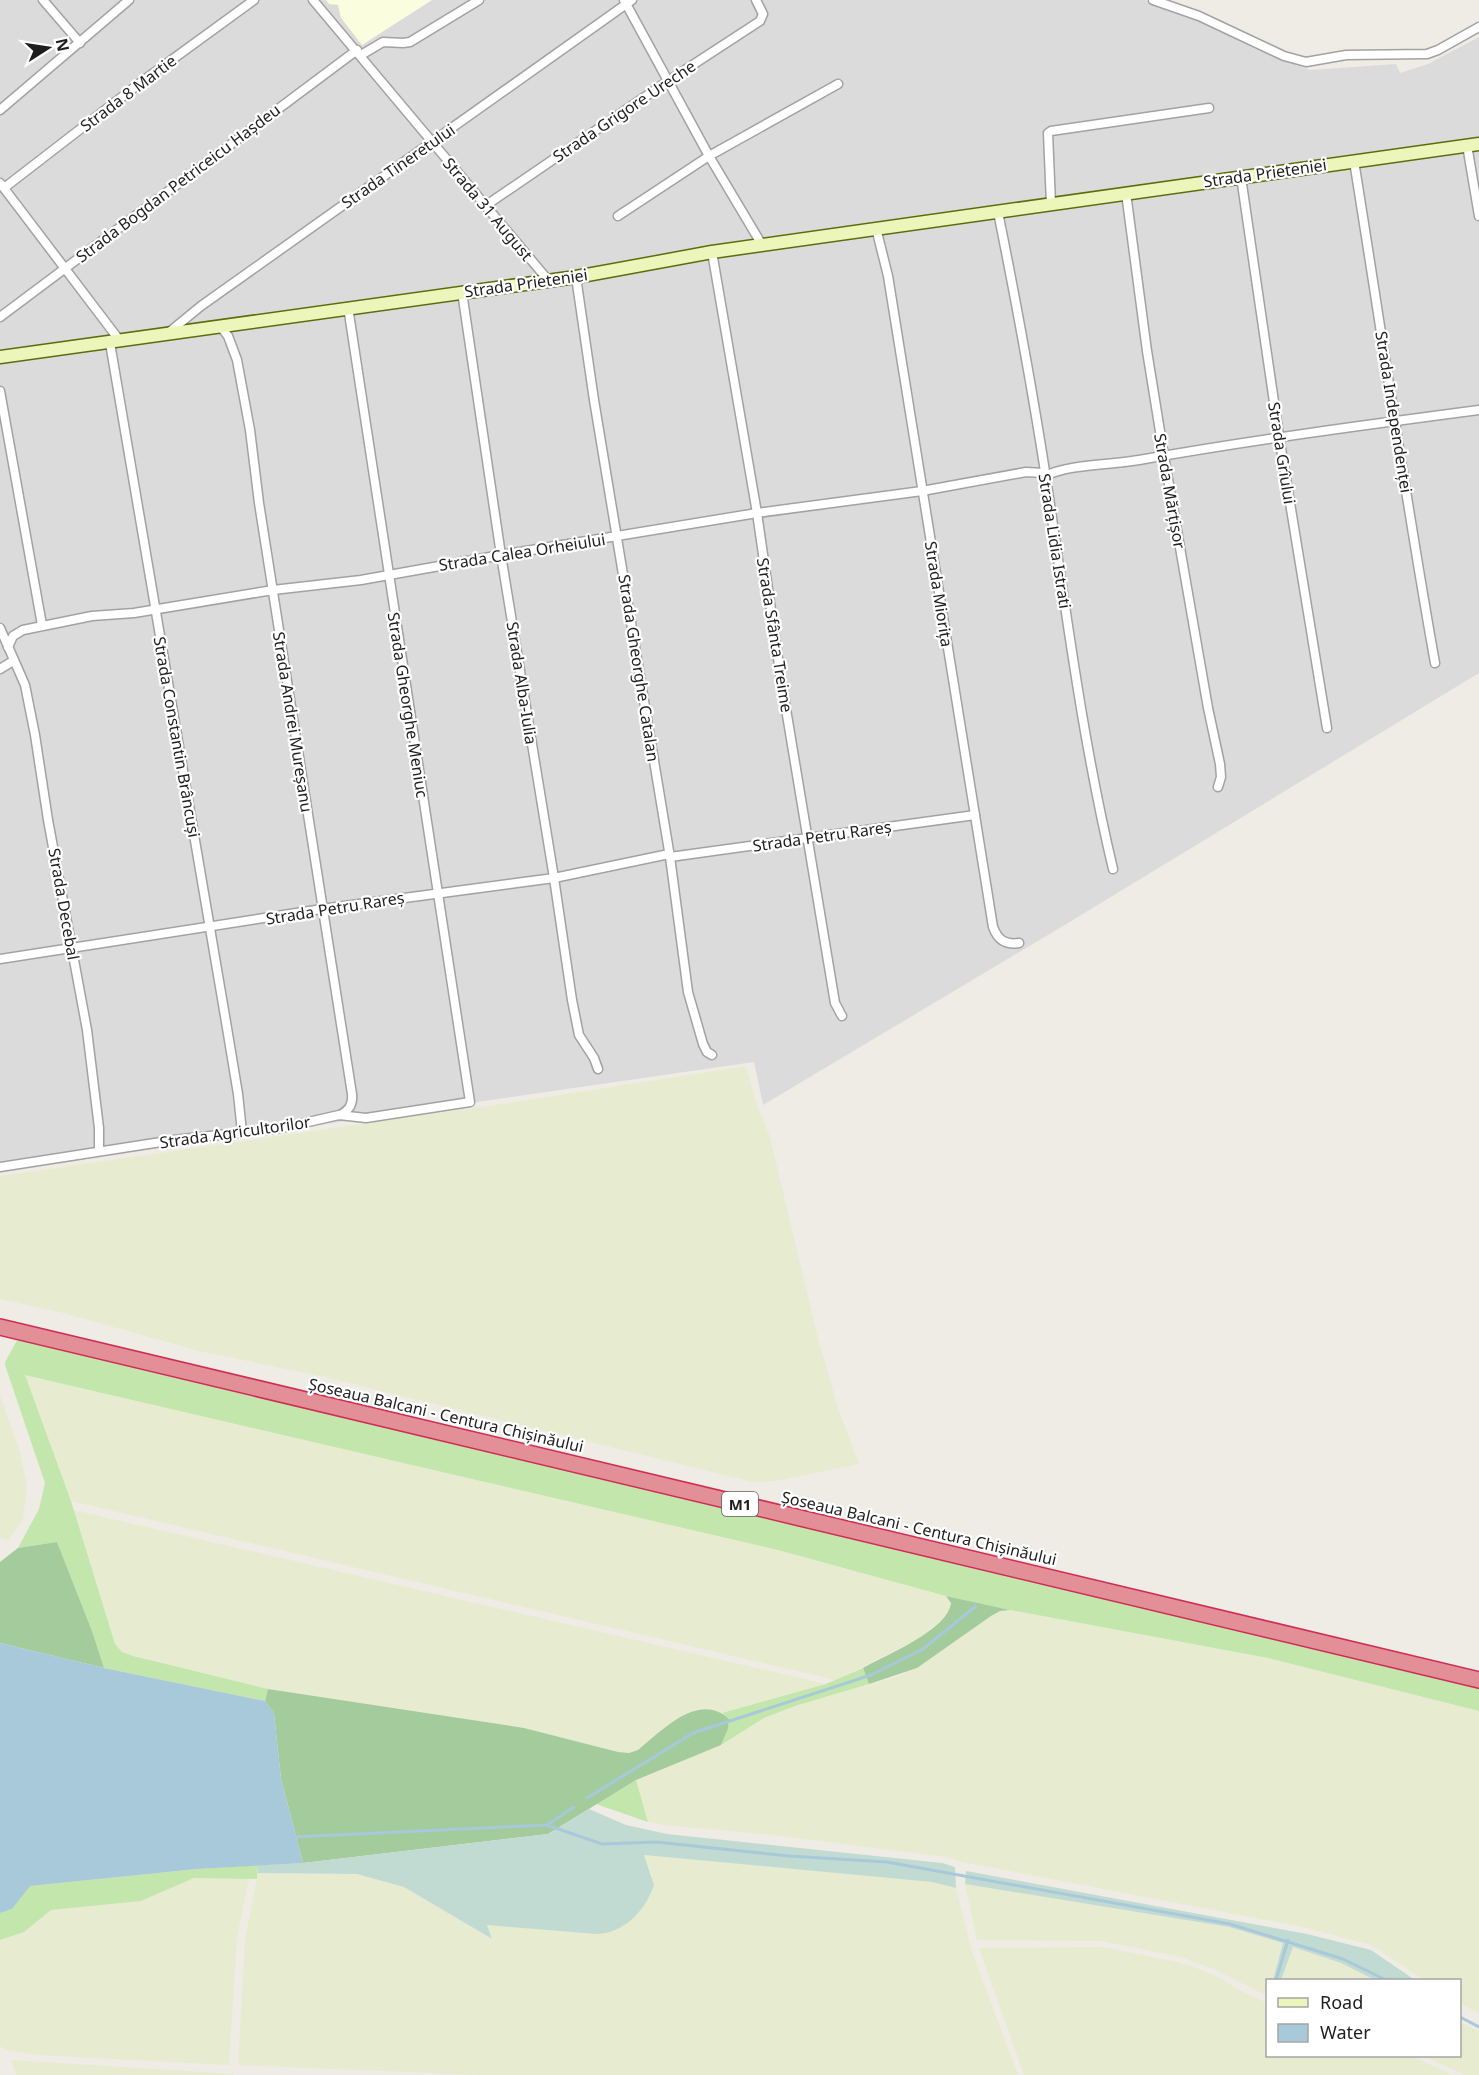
<svg xmlns="http://www.w3.org/2000/svg" width="1479" height="2075" font-family="'Noto Sans',sans-serif">
	<style>
		.residential { fill: #dcdbdb }
		.education { fill: #fafdde }
		.farmland { fill: #e7ecd0 }
		.grass { fill: #c3e6ac }
		.forest { fill: #a4cb9b }
		.wetland { fill: #c2dbd2 }
		.water { fill: #a7c9da }
		.lines { fill: none; stroke-linecap: round; stroke-linejoin: round }
		.stream { stroke: #a7c9da; stroke-width: 3 }
		.street-casing { stroke: #a2a2a2; stroke-width: 11 }
		.secondary-casing { stroke: #5a6e0b; stroke-width: 15 }
		.highway-casing { stroke: #d02d56; stroke-width: 18 }
		.street { stroke: #fff; stroke-width: 8 }
		.secondary { stroke: #edf6ba; stroke-width: 12 }
		.highway { stroke: #e28f97; stroke-width: 15 }
		.labels { text-anchor: middle; dominant-baseline: central; stroke-width: 4.5; stroke-linejoin: round; paint-order: stroke }
		.shield { fill: #fff; stroke: #626262; stroke-width: 1.5 }
		.shield-label { font-size: 15px; font-weight: bold; fill: #1e1e1e }
		.street-label { font-size: 16px; fill: #1e1e1e; stroke: #fff }
	</style>
	<rect width="100%" height="100%" fill="#eeece4"/>
	<path class="residential" d="M0 0H1145L1167 11 1212 25 1255 49 1310 70 1396 64 1400 73 1428 64 1479 37V673L1063 926 763 1105 754 1062 0 1171Z"/>
	<path class="education" d="M326 0H432L362 45 341 18 338 5 329 4Z"/>
	<g class="farmland">
		<path d="M746 1066 756 1103 770 1137 817 1334 837 1405 859 1464 776 1481 753 1482 316 1375 203 1352 63 1313 0 1299V1176L515 1102Z"/>
		<path d="M24 1374 778 1550 946 1596 951 1603 950 1611 924 1636 836 1680 71 1501Z"/>
		<path d="M0 1396 19 1449 27 1485 23 1519 8 1540 0 1538Z"/>
		<path d="M73 1510 826 1684 722 1713 701 1708 685 1714 638 1750 629 1753 618 1752 524 1728 268 1689 133 1656 122 1652 115 1644Z"/>
		<path d="M1010 1610 1268 1658 1479 1711V2013L1460 2004V1980H1424L1371 1945 1302 1927 963 1862 945 1857 765 1834 663 1825 648 1822 636 1780 721 1745 764 1718 795 1706 902 1675 917 1668 991 1616 1000 1611Z"/>
		<path d="M643 1855 932 1882 956 1888 972 1952 1018 2075H482L238 2065 245 1940 258 1873 357 1874 404 1887 491 1939 486 1924 595 1934 652 1875Z"/>
		<path d="M194 1878H249L237 1937 229 2065 36 2055 6 2050 0 2046V1940L24 1932 51 1910 141 1901Z"/>
		<path d="M965 1884 1229 1927 1283 1943 1273 1980H1268L1267 1996 1216 1970 1181 1957 1102 1941 977 1940Z"/>
		<path d="M1103 1947 1177 1962 1196 1968 1216 1976 1241 1991 1267 2003 1268 2056H1411L1453 2075H1024L979 1948Z"/>
		<path d="M1293 1947 1341 1963 1375 1980H1281Z"/>
		<path d="M1460 2022 1479 2031V2075H1465L1424 2056H1460Z"/>
		<path d="M11 2060 234 2074V2075H16Z"/>
	</g>
	<g class="grass">
		<path d="M19 1337 1479 1686V1711L1268 1658 1010 1610 946 1596 778 1550 25 1375 71 1501 115 1644 122 1652 133 1656 268 1689 265 1701 104 1668 92 1631 57 1542 18 1548 39 1509 45 1483 5 1365V1362Z"/>
		<path d="M863 1668 869 1684 795 1706 764 1718 721 1745 728 1729 729 1719 722 1713 826 1684Z"/>
		<path d="M636 1780 648 1822 596 1804Z"/>
		<path d="M258 1865 257 1879 194 1878 141 1901 51 1910 24 1932 0 1940V1913L12 1909 29 1886 197 1869Z"/>
	</g>
	<g class="forest">
		<path d="M57 1542 92 1631 104 1668 0 1643V1562L18 1548Z"/>
		<path d="M946 1596 1010 1610 1000 1611 991 1616 917 1668 869 1684 863 1668C886 1655 948 1630 951 1603Z"/>
		<path d="M268 1689 524 1728 618 1752 629 1753 638 1750C662 1731 698 1691 729 1719L728 1729 721 1745 636 1780 548 1834 303 1863 281 1779 274 1713 265 1701Z"/>
	</g>
	<g class="wetland">
		<path d="M589 1809 626 1825 667 1834 942 1863 955 1867 956 1888 932 1882 644 1855 654 1885C645 1911 624 1934 595 1934L487 1925 492 1939 404 1887 357 1874 258 1873V1865L303 1863 548 1834Z"/>
		<path d="M966 1871 1307 1934 1371 1950 1415 1980H1375L1341 1963 1293 1947 1281 1980H1273L1283 1943 1229 1927 965 1884Z"/>
	</g>
	<path class="water" d="M0 1643 104 1668 265 1701 274 1713 281 1779 303 1863 197 1869 30 1886 12 1909 0 1913Z"/>
	<g class="lines">
		<g class="stream">
			<path d="M587 1798 693 1733 871 1675 923 1649 976 1606"/>
			<path d="M547 1825 574 1807"/>
			<path d="M292 1837 547 1825 602 1844 656 1842 789 1856 887 1862 1230 1924 1343 1959 1386 1980"/>
			<path d="M1276 1980 1288 1940"/>
			<path d="M1460 2017 1479 2027"/>
		</g>
		<defs>
			<g id="street">
				<path d="M43 0 80 43"/>
				<path d="M313 0 548 280"/>
				<path d="M624 0 709 156 762 245"/>
				<path d="M1153 0 1199 16 1284 56 1306 62 1346 55 1427 54 1438 50 1479 27"/>
				<path d="M361 55 383 42 403 43 410 42 479 0"/>
				<path d="M0 110 129 0"/>
				<path d="M1467 145 1479 216"/>
				<path d="M1354 161C1381 328 1405 496 1435 663"/>
				<path d="M1241 177 1279 436 1327 728"/>
				<path d="M0 183 120 341"/>
				<path d="M4 188 140 83 254 0"/>
				<path d="M1126 193 1147 351 1164 456 1208 708 1220 764 1221 777 1218 787"/>
				<path d="M1051 204 1048 133 1051 131 1209 108"/>
				<path d="M485 206 668 81 760 21 763 14 756 0"/>
				<path d="M998 212C1019 316 1038 420 1053 525 1070 640 1086 756 1113 869"/>
				<path d="M618 216 709 156 838 84"/>
				<path d="M876 228 888 276 993 927C998 940 1005 945 1019 943"/>
				<path d="M712 252 757 513 781 679 835 1003 842 1016"/>
				<path d="M576 277 594 400 670 857 688 992 703 1044 707 1052 712 1055"/>
				<path d="M462 292 501 555 554 878 572 1000 579 1035 594 1058 598 1069"/>
				<path d="M0 317 357 50"/>
				<path d="M220 326 228 336 237 360 250 430 259 503 352 1094C353 1105 349 1110 340 1115"/>
				<path d="M168 333 201 306 632 0"/>
				<path d="M110 343 226 1022 238 1094 242 1132"/>
				<path d="M0 391 42 625"/>
				<path d="M1045 476C1069 464 1111 465 1139 460 1252 440 1365 425 1479 410"/>
				<path d="M0 628 25 685 35 735 48 820 87 1030 99 1128V1151"/>
				<path d="M8 647 13 636 23 630 92 616 134 613 273 590 361 580 501 555 757 513 922 491 1026 472 1044 473"/>
				<path d="M0 669 13 661"/>
				<path d="M670 857 975 815"/>
				<path d="M0 959 322 909 554 878 669 854"/>
				<path d="M0 1167 174 1140 282 1128 339 1115 366 1118 470 1102 348 307"/>
			</g>
			<path id="secondary" d="M0 357 576 277 712 252 1479 144"/>
			<path id="highway" d="M0 1327 1479 1680"/>
		</defs>
		<use href="#street" class="street-casing"/>
		<use href="#secondary" class="secondary-casing"/>
		<use href="#highway" class="highway-casing"/>
		<use href="#street" class="street"/>
		<use href="#secondary" class="secondary"/>
		<use href="#highway" class="highway"/>
	</g>
	<g class="labels">
		<rect class="shield" x="722" y="1492" width="36" height="24" rx="4.5"/>
		<g class="shield-label">
			<text x="740" y="1504">M1</text>
		</g>
		<g class="street-label">
			<text transform="translate(128 93) rotate(-37)">Strada 8 Martie</text>
			<text transform="translate(624 111) rotate(-34)">Strada Grigore Ureche</text>
			<text transform="translate(398 166) rotate(-35)">Strada Tineretului</text>
			<text transform="translate(1265 173) rotate(-8)">Strada Prieteniei</text>
			<text transform="translate(178 183) rotate(-37)">Strada Bogdan Petriceicu Hașdeu</text>
			<text transform="translate(488 209) rotate(50)">Strada 31 August</text>
			<text transform="translate(526 283) rotate(-8)">Strada Prieteniei</text>
			<text transform="translate(1394 412) rotate(81)">Strada Independenței</text>
			<text transform="translate(1282 453) rotate(81)">Strada Grîului</text>
			<text transform="translate(1170 491) rotate(80)">Strada Mărțișor</text>
			<text transform="translate(1055 541) rotate(81)">Strada Lidia Istrati</text>
			<text transform="translate(522 552) rotate(-9)">Strada Calea Orheiului</text>
			<text transform="translate(939 594) rotate(81)">Strada Miorița</text>
			<text transform="translate(775 635) rotate(81)">Strada Sfânta Treime</text>
			<text transform="translate(639 668) rotate(81)">Strada Gheorghe Catalan</text>
			<text transform="translate(522 683) rotate(81)">Strada Alba-Iulia</text>
			<text transform="translate(408 705) rotate(81)">Strada Gheorghe Meniuc</text>
			<text transform="translate(293 722) rotate(81)">Strada Andrei Mureșanu</text>
			<text transform="translate(177 737) rotate(80)">Strada Constantin Brâncuși</text>
			<text transform="translate(822 836) rotate(-8)">Strada Petru Rareș</text>
			<text transform="translate(64 904) rotate(80)">Strada Decebal</text>
			<text transform="translate(335 908) rotate(-9)">Strada Petru Rareș</text>
			<text transform="translate(235 1132) rotate(-8)">Strada Agricultorilor</text>
			<text transform="translate(446 1415) rotate(13)">Șoseaua Balcani - Centura Chișinăului</text>
			<text transform="translate(919 1528) rotate(13)">Șoseaua Balcani - Centura Chișinăului</text>
		</g>
	</g>
	<rect x="1266" y="1979" width="195" height="78" fill="#ffffff" stroke="#a5a5a5" stroke-width="1.5"/>
	<rect x="1278" y="1998" width="30" height="9" fill="#edf6ba" stroke="#a5a5a5" stroke-width="1.5"/>
	<text x="1320" y="2009" font-size="18" fill="#1e1e1e">Road</text>
	<rect x="1278" y="2024" width="30" height="18" fill="#a7c9da" stroke="#a5a5a5" stroke-width="1.5"/>
	<text x="1320" y="2039" font-size="18" fill="#1e1e1e">Water</text>
	<g transform="translate(48 48) rotate(78)" stroke="#ffffff" stroke-width="4.5" paint-order="stroke">
	<path d="M0-4.5L10 22L0 15L-10 22Z" fill="#1e1e1e"/>
	<text y="-9" font-size="16" font-weight="bold" text-anchor="middle" fill="#1e1e1e">N</text>
	</g>
</svg>
